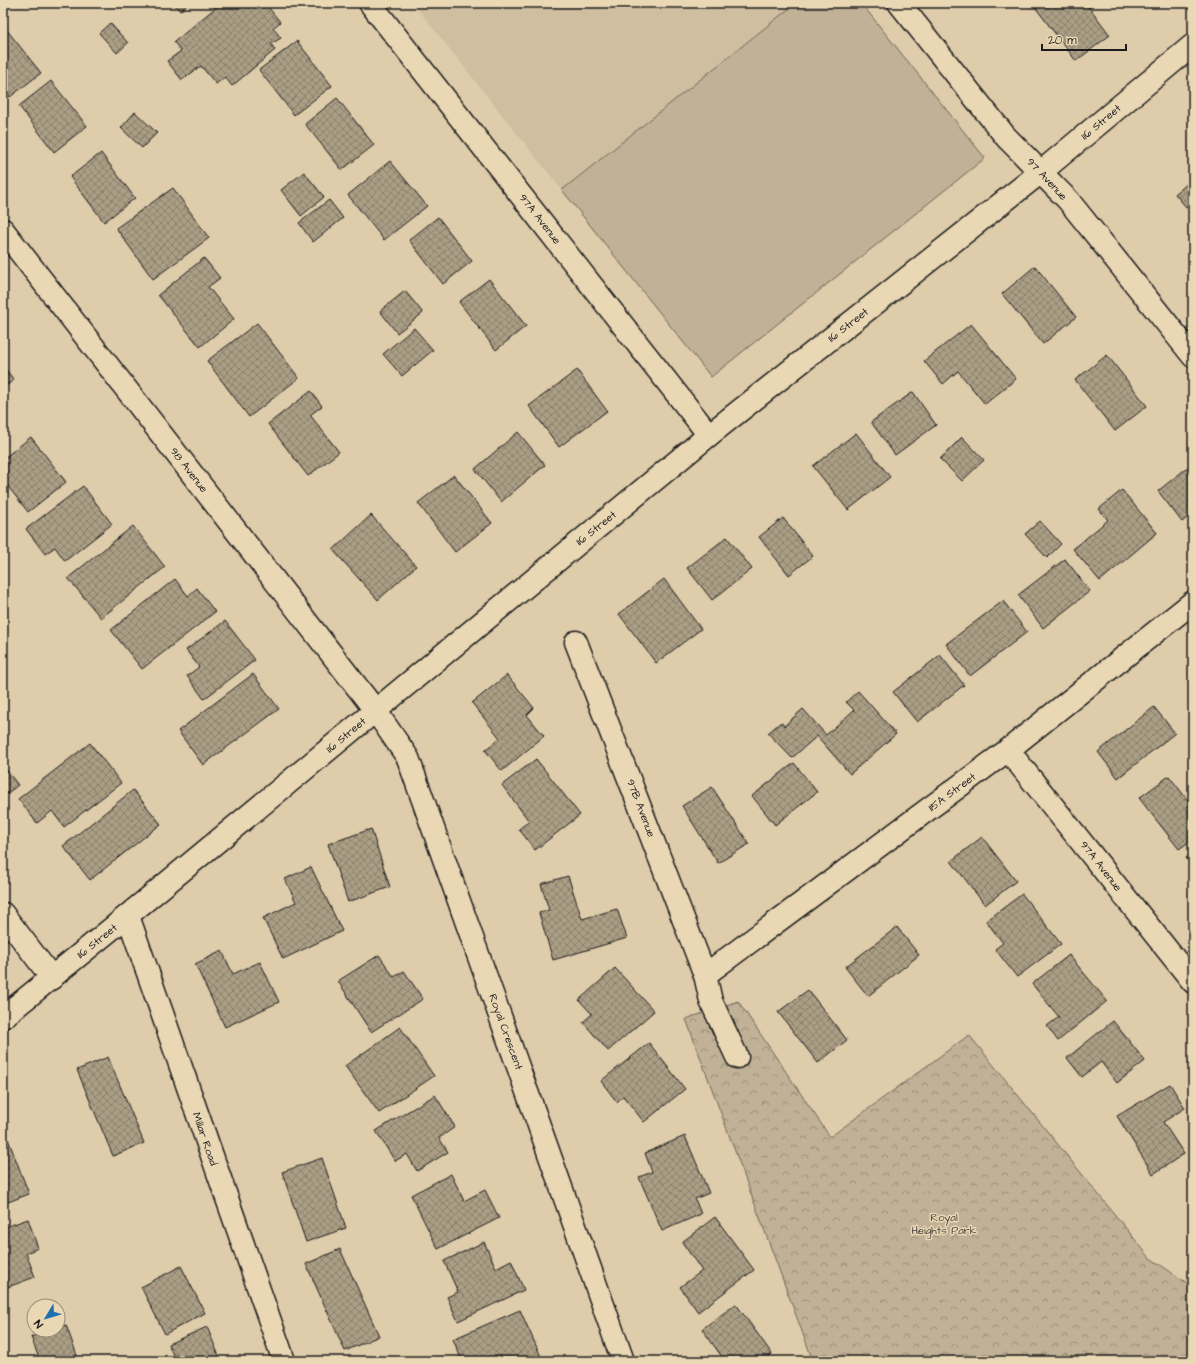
<svg xmlns="http://www.w3.org/2000/svg" width="1196" height="1364" font-family="'Architects Daughter',sans-serif">
	<style>
		.built { fill: #cfbea0 }
		.forest { fill: url(#forest-crowns); stroke: #6e6659 }
		.pitch { fill: #c1b196; stroke: #6e6659 }
		.building { fill: url(#building-cross-hatch); stroke: #1c1c1c }
		.lines { fill: none; stroke-linecap: round; stroke-linejoin: round }
		.minor-casing { stroke: #1c1c1c; stroke-width: 25 }
		.minor { stroke: #ead7b4; stroke-width: 22 }
		.labels { text-anchor: middle; dominant-baseline: central; stroke-width: 3; stroke-linejoin: round; paint-order: stroke }
		.street-label { font-size: 11px; fill: #1c1c1c; stroke: #ead7b4 }
		.park-label { font-size: 11px; fill: #45413a; stroke: #ead7b4 }
	</style>
	<defs>
		<pattern id="forest-crowns" width="20" height="18" patternUnits="userSpaceOnUse"><rect width="20" height="18" fill="#c1b196"/><path d="M2 6a3 3 0 1 1 6 0M12 15a3 3 0 1 1 6 0" fill="none" stroke="#9c8f7a"/></pattern>
		<pattern id="building-cross-hatch" width="8" height="8" patternUnits="userSpaceOnUse"><rect width="8" height="8" fill="#ab9e85"/><path d="M0 0l8 8M0 8l8-8" fill="none" stroke="#8a806c"/></pattern>
	</defs>
	<rect width="100%" height="100%" fill="#deccab"/>
	<filter id="ink" filterUnits="userSpaceOnUse"><feTurbulence type="fractalNoise" baseFrequency=".025" numOctaves="2"/><feDisplacementMap in="SourceGraphic" scale="8" xChannelSelector="R" yChannelSelector="G"/><feConvolveMatrix kernelMatrix="1 2 1 2 8 2 1 2 1" color-interpolation-filters="sRGB"/></filter>
	<g filter="url(#ink)">
		<path class="built" d="M413 3H861L985 158 711 377Z"/>
		<path class="forest" d="M738 1001 830 1137 969 1035 1150 1258 1193 1287V1361H813L686 1019Z"/>
		<path class="pitch" d="M796 3H861L985 158 711 377 562 190Z"/>
		<g class="building">
			<path d="M173 3H189L180 11Z"/>
			<path d="M221 3H265L280 22 273 28 281 38 271 44 275 50 232 86 225 77 216 84 201 66 182 80 167 61 181 51 174 42Z"/>
			<path d="M1032 3H1086L1110 35 1076 61Z"/>
			<path d="M110 23 128 43 117 53 99 33Z"/>
			<path d="M6 29 41 73 10 97 3 87V32Z"/>
			<path d="M297 41 332 86 294 115 259 70Z"/>
			<path d="M51 81 87 126 54 152 19 106Z"/>
			<path d="M337 98 374 145 342 170 305 124Z"/>
			<path d="M135 112 157 133 142 148 121 128Z"/>
			<path d="M101 153 135 198 104 222 70 177Z"/>
			<path d="M390 161 427 206 384 240 348 195Z"/>
			<path d="M304 172 324 197 301 216 281 190Z"/>
			<path d="M1193 179V215L1175 194Z"/>
			<path d="M173 188 209 238 153 279 116 228Z"/>
			<path d="M329 200 343 218 313 242 299 223Z"/>
			<path d="M438 217 472 261 443 284 409 240Z"/>
			<path d="M204 258 220 278 208 287 234 319 200 347 158 295Z"/>
			<path d="M1035 266 1076 317 1043 344 1002 294Z"/>
			<path d="M489 279 526 326 496 350 459 302Z"/>
			<path d="M405 291 423 313 397 333 380 311Z"/>
			<path d="M257 323 299 378 249 417 207 361Z"/>
			<path d="M971 324 1016 379 985 404 958 371 943 384 924 361Z"/>
			<path d="M414 328 433 350 402 376 383 354Z"/>
			<path d="M1107 355 1147 406 1115 431 1075 380Z"/>
			<path d="M3 366 14 380 3 388Z"/>
			<path d="M577 370 607 411 559 447 529 406Z"/>
			<path d="M311 391 322 406 310 415 339 452 308 476 268 424Z"/>
			<path d="M913 392 936 425 895 455 871 422Z"/>
			<path d="M518 432 545 465 501 502 475 469Z"/>
			<path d="M856 433 890 477 848 510 813 466Z"/>
			<path d="M31 437 66 482 28 512 3 480V459Z"/>
			<path d="M962 437 984 460 962 481 940 459Z"/>
			<path d="M1193 463V513L1182 522 1158 491Z"/>
			<path d="M454 475 492 523 455 552 418 503Z"/>
			<path d="M83 486 112 524 65 561 55 547 45 554 26 529Z"/>
			<path d="M1122 490 1157 533 1100 581 1073 549 1108 520 1099 509Z"/>
			<path d="M371 515 416 566 378 600 333 550Z"/>
			<path d="M783 518 813 556 789 575 759 537Z"/>
			<path d="M1040 521 1061 544 1047 558 1025 534Z"/>
			<path d="M133 526 165 567 101 618 68 578Z"/>
			<path d="M727 537 752 569 712 600 687 568Z"/>
			<path d="M1065 559 1090 591 1043 628 1018 595Z"/>
			<path d="M175 579 188 596 197 588 215 612 142 669 111 630Z"/>
			<path d="M664 579 701 629 656 663 619 614Z"/>
			<path d="M1003 601 1027 632 970 676 946 644Z"/>
			<path d="M225 621 255 660 204 699 187 676 199 667 186 650Z"/>
			<path d="M940 655 964 685 917 722 893 692Z"/>
			<path d="M253 674 279 709 203 765 178 731Z"/>
			<path d="M507 675 534 708 527 715 544 736 502 771 485 750 500 738 472 703Z"/>
			<path d="M858 691 896 734 850 774 817 736 792 758 768 733 781 722 784 726 803 709 826 735 854 710 846 702Z"/>
			<path d="M1154 707 1175 733 1118 778 1098 752Z"/>
			<path d="M90 743 121 783 64 827 52 811 37 823 18 799Z"/>
			<path d="M536 759 580 815 535 850 519 829 529 821 502 785Z"/>
			<path d="M794 763 817 792 775 825 752 796Z"/>
			<path d="M3 766 18 785 3 797Z"/>
			<path d="M1169 776 1193 807V839L1179 849 1139 798Z"/>
			<path d="M712 787 749 844 718 863 682 806Z"/>
			<path d="M133 790 161 824 90 880 63 846Z"/>
			<path d="M371 829 390 887 348 902 328 844Z"/>
			<path d="M982 837 1016 881 985 905 951 861Z"/>
			<path d="M1193 852V867L1186 858Z"/>
			<path d="M311 867 342 931 283 959 263 918 296 902 285 879Z"/>
			<path d="M568 876 582 919 617 909 627 938 553 960 539 913 549 910 541 884Z"/>
			<path d="M1022 894 1061 944 1017 977 995 949 1003 943 986 921Z"/>
			<path d="M897 927 919 955 868 996 845 967Z"/>
			<path d="M222 951 233 974 260 962 279 1002 225 1027 195 964Z"/>
			<path d="M379 955 394 977 404 971 423 999 371 1032 338 981Z"/>
			<path d="M1069 955 1107 1001 1058 1041 1047 1026 1059 1017 1032 984Z"/>
			<path d="M615 968 654 1011 608 1051 583 1022 592 1014 579 1000Z"/>
			<path d="M808 990 847 1040 818 1063 778 1012Z"/>
			<path d="M1113 1021 1145 1061 1117 1083 1101 1062 1082 1077 1067 1058Z"/>
			<path d="M400 1027 434 1076 379 1113 345 1066Z"/>
			<path d="M649 1043 685 1089 644 1122 623 1096 617 1102 601 1081Z"/>
			<path d="M108 1057 144 1143 113 1156 77 1070Z"/>
			<path d="M1170 1084 1185 1108 1163 1122 1184 1154 1153 1174 1117 1116Z"/>
			<path d="M435 1095 455 1127 439 1138 448 1152 417 1171 407 1154 395 1161 376 1131Z"/>
			<path d="M3 1126 29 1194 3 1204Z"/>
			<path d="M685 1136 709 1193 695 1199 701 1214 662 1231 639 1177 652 1172 645 1153Z"/>
			<path d="M322 1158 346 1228 306 1242 282 1172Z"/>
			<path d="M451 1174 464 1201 485 1190 499 1218 438 1249 411 1195Z"/>
			<path d="M715 1217 754 1270 698 1312 680 1287 702 1271 682 1242Z"/>
			<path d="M28 1219 38 1248 26 1253 35 1277 5 1288 3 1282V1228Z"/>
			<path d="M484 1242 496 1268 511 1260 524 1290 458 1321 447 1297 458 1292 444 1261Z"/>
			<path d="M340 1249 379 1336 345 1351 306 1264Z"/>
			<path d="M181 1266 205 1313 165 1334 141 1287Z"/>
			<path d="M736 1304 772 1354 763 1361H725L702 1329Z"/>
			<path d="M520 1310 543 1361H462L453 1339Z"/>
			<path d="M66 1325 79 1361H40L31 1337 51 1330H58V1327Z"/>
			<path d="M207 1327 221 1361H176L168 1344Z"/>
		</g>
		<g class="lines">
			<defs>
				<g id="minor">
					<path d="M370 3 709 435"/>
					<path d="M899 3 1006 137 1068 200 1193 356"/>
					<path d="M3 230 375 710 408 758 623 1361"/>
					<path d="M576 642 705 975 711 1001 737 1057"/>
					<path d="M1008 750 1193 982"/>
					<path d="M3 914 52 978"/>
					<path d="M128 916 284 1361"/>
					<path d="M705 975 1008 750 1193 602"/>
					<path d="M3 1017 110 930 709 435 1041 172 1193 45"/>
				</g>
			</defs>
			<use href="#minor" class="minor-casing"/>
			<use href="#minor" class="minor"/>
		</g>
	</g>
	<g class="labels">
		<g class="street-label">
			<text transform="translate(1101 122) rotate(-40)">116 Street</text>
			<text transform="translate(1047 179) rotate(47)">97 Avenue</text>
			<text transform="translate(540 219) rotate(52)">97A Avenue</text>
			<text transform="translate(848 325) rotate(-38)">116 Street</text>
			<text transform="translate(189 470) rotate(52)">98 Avenue</text>
			<text transform="translate(596 528) rotate(-39)">116 Street</text>
			<text transform="translate(346 735) rotate(-40)">116 Street</text>
			<text transform="translate(952 792) rotate(-37)">115A Street</text>
			<text transform="translate(641 808) rotate(69)">97B Avenue</text>
			<text transform="translate(1101 866) rotate(52)">97A Avenue</text>
			<text transform="translate(97 941) rotate(-39)">116 Street</text>
			<text transform="translate(506 1032) rotate(70)">Royal Crescent</text>
			<text transform="translate(205 1139) rotate(71)">Millar Road</text>
		</g>
		<g class="park-label">
			<text x="944" y="1217">Royal<tspan x="944" dy="13">Heights Park</tspan></text>
		</g>
	</g>
	<rect width="1196" height="1364" fill="none" stroke="#ead7b4" stroke-width="16"/>
	<rect x="8" y="8" width="1180" height="1348" fill="none" stroke="#1c1c1c" stroke-width="1.5" filter="url(#ink)"/>
	<g transform="translate(46 1318) rotate(232)"><circle r="19" fill="#ead7b4" stroke="#988c77"/>
	<path d="M0-3L7 15L0 10L-7 15Z" fill="#1f6fb2"/>
	<text y="-6" font-size="11" font-weight="bold" text-anchor="middle" fill="#1c1c1c">N</text>
	</g>
	<path d="M1042 44v6h84v-6" fill="none" stroke="#1c1c1c" stroke-width="2"/>
	<text x="1048" y="44" font-size="12" fill="#1c1c1c" stroke="#ead7b4" stroke-width="3" paint-order="stroke">20 m</text>
</svg>
